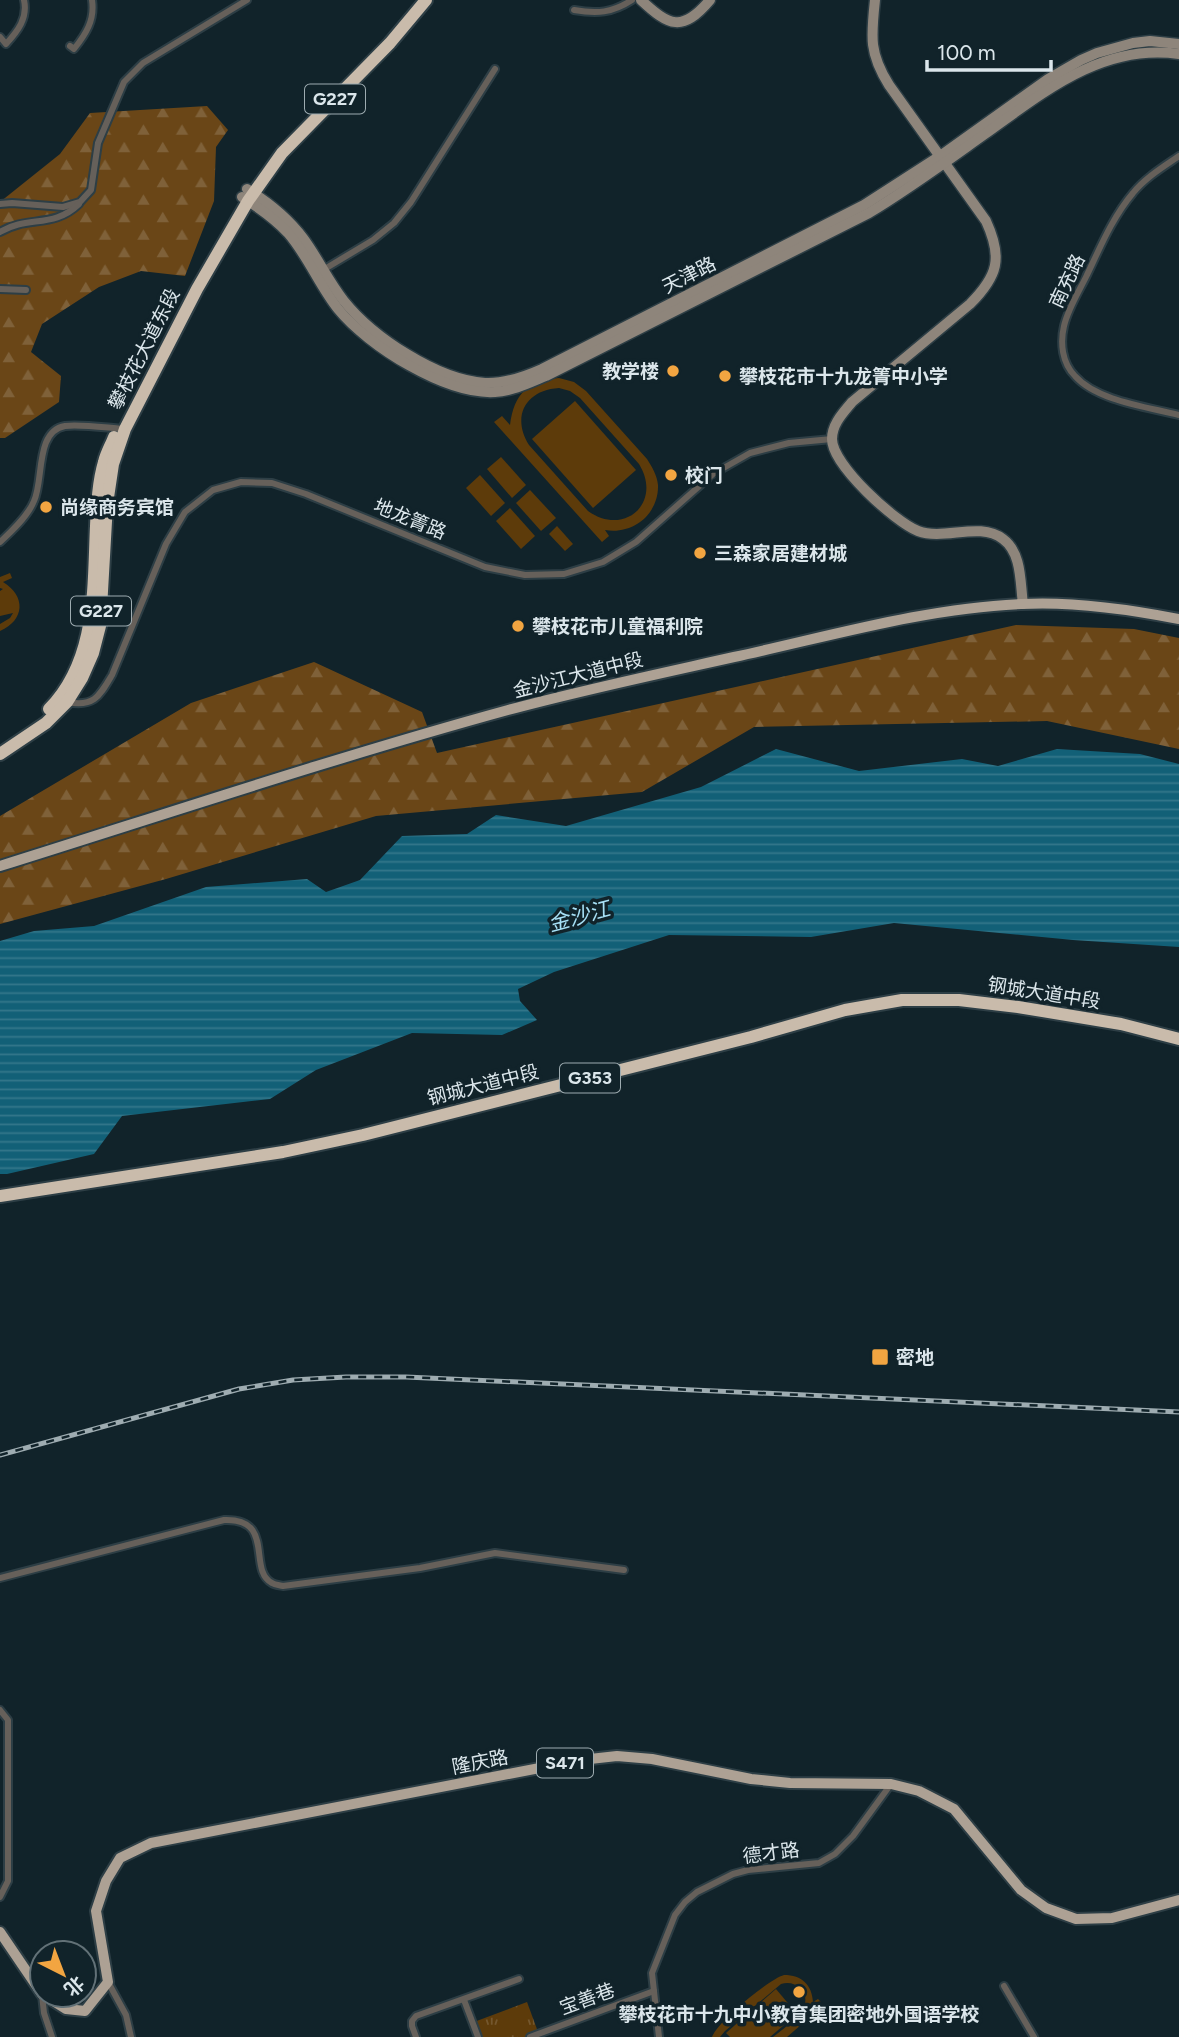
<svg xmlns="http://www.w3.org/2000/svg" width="1179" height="2037" font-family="Figtree,'Noto Sans SC',sans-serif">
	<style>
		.forest { fill: url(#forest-firs) }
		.park { fill: url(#park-tufts) }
		.pitch { fill: #5d3b0a; fill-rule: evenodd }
		.water { fill: url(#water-rules) }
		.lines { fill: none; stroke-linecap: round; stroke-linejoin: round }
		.street-casing { stroke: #2d3e45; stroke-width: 10 }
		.secondary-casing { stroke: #2d3e45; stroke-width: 13 }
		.primary-casing { stroke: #2d3e45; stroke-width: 14 }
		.highway-casing { stroke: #2d3e45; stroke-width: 16 }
		.street { stroke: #66605a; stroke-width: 6 }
		.secondary { stroke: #8e857b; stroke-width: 10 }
		.primary { stroke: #ada194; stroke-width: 10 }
		.highway { stroke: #c9bbab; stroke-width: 12 }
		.rail-casing { stroke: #9eacb1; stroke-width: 5 }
		.rail { stroke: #11232a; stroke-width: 2.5; stroke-dasharray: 8; stroke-linecap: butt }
		.poi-dot { fill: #f2a541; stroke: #11232a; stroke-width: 2.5 }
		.labels { text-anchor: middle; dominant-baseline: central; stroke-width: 7; stroke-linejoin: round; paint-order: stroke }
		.shield { fill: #11232a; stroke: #9eacb1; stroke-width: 2 }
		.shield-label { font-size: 18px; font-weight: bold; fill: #dbe6eb }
		.street-label { font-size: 19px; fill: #dbe6eb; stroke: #11232a }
		.poi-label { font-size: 19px; font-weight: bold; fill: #dbe6eb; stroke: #11232a; text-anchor: start }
		.water-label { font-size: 21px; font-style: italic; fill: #a7e0f6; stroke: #11232a }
	</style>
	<defs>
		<pattern id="forest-firs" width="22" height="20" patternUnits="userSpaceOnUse" patternTransform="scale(1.75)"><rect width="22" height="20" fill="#6a4617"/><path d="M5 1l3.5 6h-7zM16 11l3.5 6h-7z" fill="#7f6139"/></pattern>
		<pattern id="park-tufts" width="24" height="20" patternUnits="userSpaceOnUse" patternTransform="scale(1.75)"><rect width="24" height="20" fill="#5d3b0a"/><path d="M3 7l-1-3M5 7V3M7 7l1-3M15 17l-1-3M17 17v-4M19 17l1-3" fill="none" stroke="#74572e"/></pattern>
		<pattern id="water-rules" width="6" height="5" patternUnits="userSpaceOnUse" patternTransform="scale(1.75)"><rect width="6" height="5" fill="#126077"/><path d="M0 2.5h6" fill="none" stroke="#34778a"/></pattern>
	</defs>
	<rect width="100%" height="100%" fill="#11232a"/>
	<g class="forest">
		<path d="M207 106 228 130 216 147 214 201 185 276 141 271 99 287 42 324 31 352 61 376 59 402 5 438H0V202L60 154 90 113Z"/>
		<path d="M1016 625 1134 629 1179 638V749L1047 721 754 727 642 792 376 816 166 879 0 924V816L191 703 314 662 422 712 437 753Z"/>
	</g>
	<path class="park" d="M527 2002 538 2032 526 2037H480L474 2022Z"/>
	<g class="pitch">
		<path d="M559 378 574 382 586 391 647 459C652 467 657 475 658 485 659 514 633 535 605 530L609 536 602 542 494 422 502 416 510 425C514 394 528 380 559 378ZM559 388 570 391 580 398 639 464C663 503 624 537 588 511L529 445C511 416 526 390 559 388Z"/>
		<path d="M575 401 636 470 593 508 532 439Z"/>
		<path d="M501 457 526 485 512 498 487 469Z"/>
		<path d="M480 475 505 503 491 516 466 488Z"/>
		<path d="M530 490 556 518 541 531 516 503Z"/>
		<path d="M510 508 535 536 521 549 496 521Z"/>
		<path d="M557 526 573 544 565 551 549 534Z"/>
		<path d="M10 573 12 578 3 582C26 596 25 620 0 631V624L10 618 13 613 0 616V591L3 589 0 588V577Z"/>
		<path d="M784 1975C802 1975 812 1985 813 2002L818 1999 824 2005 787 2037H773C785 2027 817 2008 801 1989 795 1983 788 1982 781 1984L725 2031 720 2037H712C717 2022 769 1979 784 1975Z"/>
		<path d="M776 1989 797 2014 770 2037H730L726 2033Z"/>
	</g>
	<path class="water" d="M776 749 859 771 962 759 998 766 1057 749 1140 754 1179 764V947L1073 940 894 923 811 937 669 935 554 972 518 989 520 1001 537 1020 502 1035 412 1033 316 1070 270 1099 122 1116 94 1154 7 1174H0V941L34 931 94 926 206 887 307 879 326 892 360 880 402 836 467 834 496 815 566 826 701 787Z"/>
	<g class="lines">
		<defs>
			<g id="street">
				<path d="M574 10C597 14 612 13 632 0"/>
				<path d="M0 37 6 44C18 31 28 18 24 0"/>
				<path d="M70 46 74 49C86 34 95 20 92 0"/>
				<path d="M1179 156C1163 167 1145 178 1133 193 1112 218 1100 248 1086 277 1078 293 1068 309 1064 326 1060 343 1062 363 1075 376 1097 401 1148 407 1179 415"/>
				<path d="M0 204 12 203 63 207 80 202 91 190 98 143 124 82 143 63 247 0"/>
				<path d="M0 232C28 215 53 229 79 204"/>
				<path d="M323 270 373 240 394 223 411 202 495 69"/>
				<path d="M0 289 26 290"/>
				<path d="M0 542C12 531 28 516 34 501 44 480 35 431 65 426 81 424 108 428 125 429"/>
				<path d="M67 702C94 707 99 697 112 675L166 544 185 512 213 490 241 482 272 483 306 494 485 567 525 575 564 574 603 562 636 542 713 474 750 453 789 443 832 439"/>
				<path d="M0 1578 224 1520C276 1518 247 1570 272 1583 275 1585 279 1585 283 1586L420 1568 495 1553 624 1570"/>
				<path d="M0 1710 8 1720V1881L0 1897"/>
				<path d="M108 1982 126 2015 131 2037"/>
				<path d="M1004 1986 1034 2037"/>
				<path d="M42 1995 44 2013 52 2037"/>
				<path d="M464 2000 478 2037"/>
				<path d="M416 2037 412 2026V2021L416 2016 519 1979"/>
				<path d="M530 2037 654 1991"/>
				<path d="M659 2037 652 1973 675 1915 685 1902 697 1892 733 1874 748 1870 819 1863 835 1854 853 1836 891 1784"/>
			</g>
			<g id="secondary">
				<path d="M641 0C669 26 682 33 710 0"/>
				<path d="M875 0C871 37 869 53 889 85L986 221C1003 258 998 276 970 304L852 402C843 413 832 424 832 439 832 465 895 522 918 531 945 541 979 521 1003 539 1022 553 1020 582 1023 604"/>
				<path d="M247 189C268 202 288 218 303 238 318 258 328 281 344 301 373 337 437 380 485 383 505 384 524 377 542 369L864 205 940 156 1048 79 1081 60 1097 53 1133 43 1150 41 1179 44"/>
				<path d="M242 197C258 207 275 219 288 233 308 256 319 285 338 309 368 346 446 395 495 392 513 391 529 383 546 376L869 213C909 189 947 161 985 134 1044 92 1102 43 1179 54"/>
			</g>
			<g id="primary">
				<path d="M0 866C169 813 337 757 508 710 582 690 658 674 734 657 827 637 925 608 1021 604 1073 601 1128 609 1179 619"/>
				<path d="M0 1932 42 1994"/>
				<path d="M44 1995 66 2009 85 2011 108 1982 96 1911 106 1881 120 1858 151 1843 581 1760 617 1756 652 1759 751 1779 790 1783 891 1784 919 1791 954 1809 1021 1890 1046 1908 1076 1919 1112 1918 1179 1900"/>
			</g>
			<g id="highway">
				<path d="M49 709C97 660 93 589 96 526 97 505 98 482 104 462 106 453 111 445 114 437"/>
				<path d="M0 754 46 723 67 702 82 678 93 653 100 626 107 504 113 464 125 429 197 289 248 201 282 153 390 43 426 0"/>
				<path d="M0 1196 283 1152 363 1135 751 1037 845 1010 902 1000H959L1018 1007 1121 1024 1179 1039"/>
			</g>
		</defs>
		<use href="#street" class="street-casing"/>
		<use href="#secondary" class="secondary-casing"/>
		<use href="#primary" class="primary-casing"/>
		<use href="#highway" class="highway-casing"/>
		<use href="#street" class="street"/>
		<use href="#secondary" class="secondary"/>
		<use href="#primary" class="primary"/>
		<use href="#highway" class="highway"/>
		<defs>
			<path id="rail" d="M0 1455 239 1389 293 1380 346 1377H406L1179 1412"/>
		</defs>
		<use href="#rail" class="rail-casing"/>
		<use href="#rail" class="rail"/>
	</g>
	<g class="poi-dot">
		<circle cx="673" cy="371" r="7"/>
		<circle cx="725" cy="376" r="7"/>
		<circle cx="671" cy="475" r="7"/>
		<circle cx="46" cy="507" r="7"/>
		<circle cx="700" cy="553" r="7"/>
		<circle cx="518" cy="626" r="7"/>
		<rect x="871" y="1348" width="18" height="18" rx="3.5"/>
		<circle cx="799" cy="1992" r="7"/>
	</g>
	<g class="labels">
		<g class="shield">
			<rect x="305" y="84.5" width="60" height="29" rx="5"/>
			<rect x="71" y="596.5" width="60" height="29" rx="5"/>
			<rect x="560" y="1063.5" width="60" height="29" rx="5"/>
			<rect x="537" y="1748.5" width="56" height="29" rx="5"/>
		</g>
		<g class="shield-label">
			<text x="335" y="99">G227</text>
			<text x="101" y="611">G227</text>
			<text x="590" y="1078">G353</text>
			<text x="565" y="1763">S471</text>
		</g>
		<g class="street-label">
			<text transform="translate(689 275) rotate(-27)">天津路</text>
			<text transform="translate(1067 281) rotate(-65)">南充路</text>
			<text transform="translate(144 349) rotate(-63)">攀枝花大道东段</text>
			<text transform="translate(410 519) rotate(22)">地龙箐路</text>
			<text transform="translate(578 675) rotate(-14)">金沙江大道中段</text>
			<text transform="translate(1044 993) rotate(9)">钢城大道中段</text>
			<text transform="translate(483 1085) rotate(-14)">钢城大道中段</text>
			<text transform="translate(480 1762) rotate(-11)">隆庆路</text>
			<text transform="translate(771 1853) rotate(-7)">德才路</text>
			<text transform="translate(587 1999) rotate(-20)">宝善巷</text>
		</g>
		<g class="poi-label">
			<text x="659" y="371" text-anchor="end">教学楼</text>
			<text x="739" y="376">攀枝花市十九龙箐中小学</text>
			<text x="685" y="475">校门</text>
			<text x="60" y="507">尚缘商务宾馆</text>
			<text x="714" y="553">三森家居建材城</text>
			<text x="532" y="626">攀枝花市儿童福利院</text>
			<text x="896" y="1357">密地</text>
			<text x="799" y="2014" text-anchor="middle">攀枝花市十九中小教育集团密地外国语学校</text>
		</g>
		<g class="water-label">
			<text transform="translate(579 916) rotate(-15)">金沙江</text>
		</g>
	</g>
	<g transform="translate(63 1974) rotate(138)"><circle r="33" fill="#11232a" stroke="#627177" stroke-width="2"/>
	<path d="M0-5L12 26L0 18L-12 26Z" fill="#f2a541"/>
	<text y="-10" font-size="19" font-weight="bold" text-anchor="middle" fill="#dbe6eb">北</text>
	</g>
	<path d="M927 60v10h124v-10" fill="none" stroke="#dbe6eb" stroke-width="3.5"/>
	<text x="937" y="60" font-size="21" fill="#dbe6eb" stroke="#11232a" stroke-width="5" paint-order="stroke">100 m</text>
</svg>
